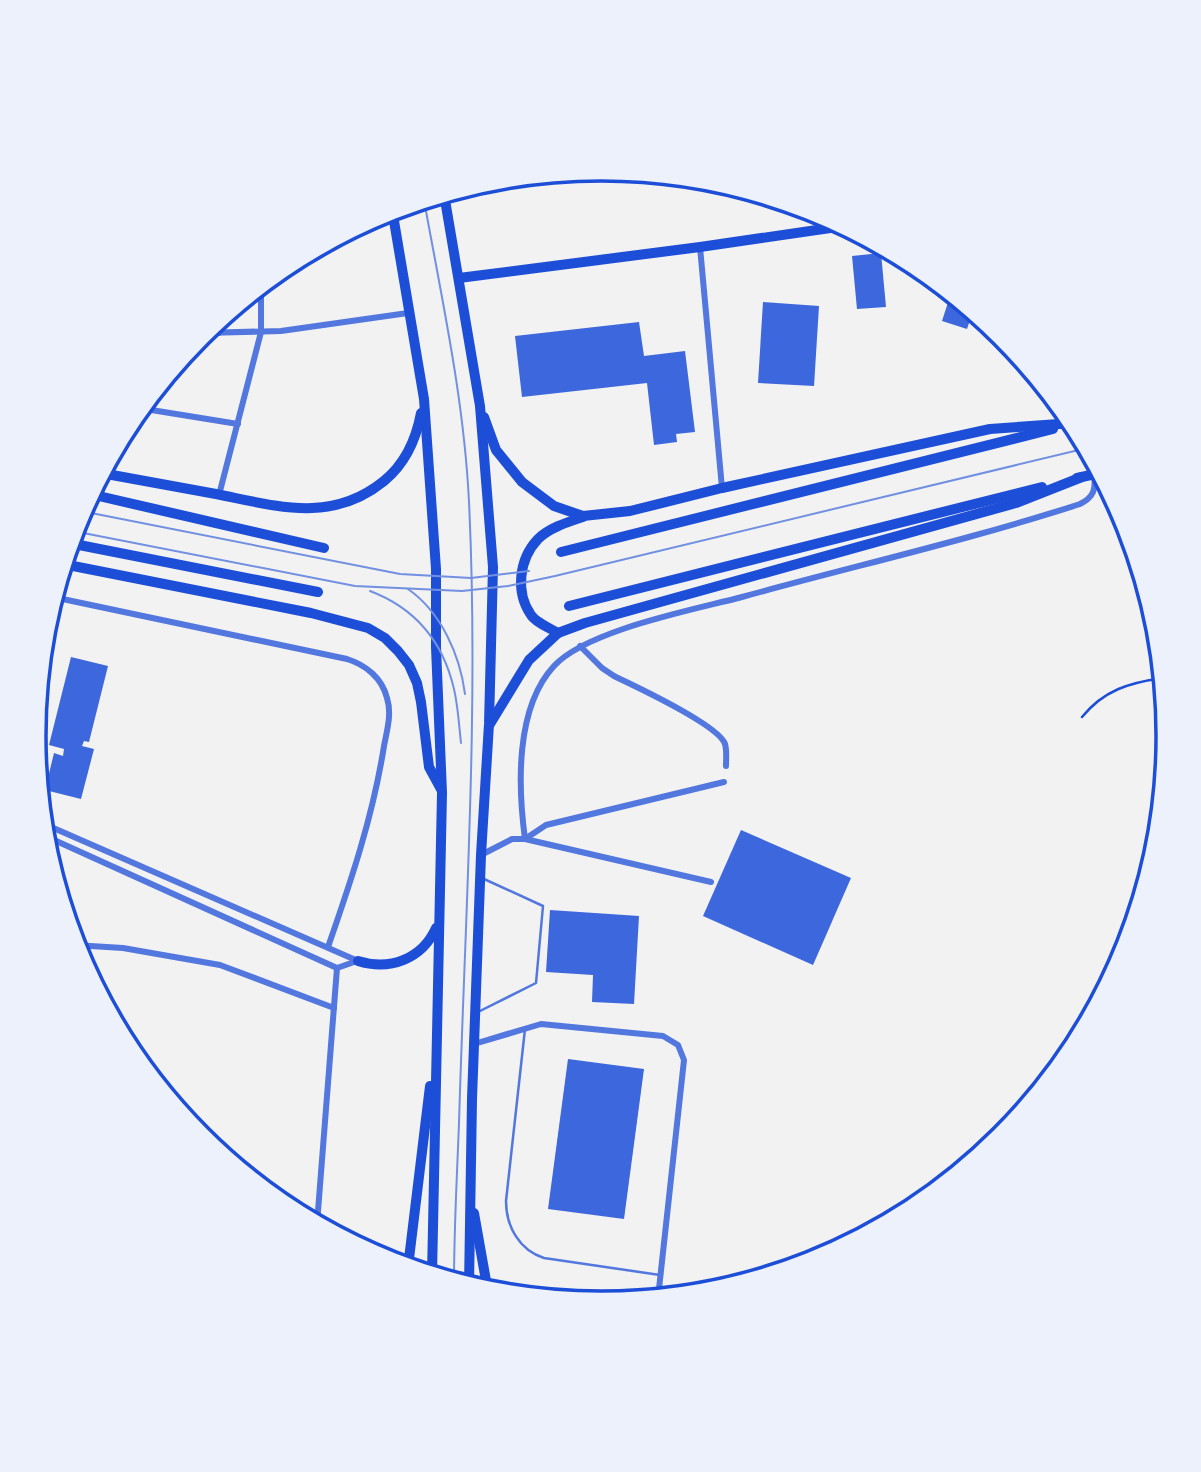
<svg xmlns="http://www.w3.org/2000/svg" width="1201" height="1472" font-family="Mulish,sans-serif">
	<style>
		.building { fill: #3d67dc }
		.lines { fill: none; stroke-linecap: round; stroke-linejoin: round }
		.path { stroke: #1d4ed8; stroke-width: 2.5 }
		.service { stroke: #5277de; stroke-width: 2.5 }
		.minor { stroke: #5277de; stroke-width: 6 }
		.primary { stroke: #1d4ed8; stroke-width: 10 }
		.tram { stroke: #7290e2; stroke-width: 2 }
		.rim { fill: none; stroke: #1d4ed8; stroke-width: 3.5 }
	</style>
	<rect width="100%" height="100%" fill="#f2f2f2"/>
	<g class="building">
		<path d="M892 252 909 261 899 266Z"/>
		<path d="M881 253 886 307 857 309 852 256Z"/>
		<path d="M951 293 973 311 967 329 942 321Z"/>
		<path d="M763 302 819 306 814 386 758 383Z"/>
		<path d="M639 322 644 356 685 351 695 432 676 434 677 442 654 445 647 383 522 397 515 336Z"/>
		<path d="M71 657 108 666 89 742 84 741 82 746 94 749 81 799 45 790 54 753 63 756 64 749 49 745Z"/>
		<path d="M741 830 851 878 813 965 703 916Z"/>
		<path d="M550 910 639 916 634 1004 592 1002 593 975 546 972Z"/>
		<path d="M568 1059 644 1069 624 1219 548 1209Z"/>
	</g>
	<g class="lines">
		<path class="path" d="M1082 717C1104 690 1129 683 1162 678"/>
		<g class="service">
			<path d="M478 1012 536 983 543 906 484 879"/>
			<path d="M525 1029 506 1201C506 1226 519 1250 544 1258L660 1275"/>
		</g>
		<g class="minor">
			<path d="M700 247 722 488"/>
			<path d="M217 321 219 333"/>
			<path d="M201 333 281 331 408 313"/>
			<path d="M139 408 238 424"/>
			<path d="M219 495 261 332V284"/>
			<path d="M53 597 347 659C366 665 382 678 387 698 392 714 387 730 384 746 373 816 351 881 328 947"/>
			<path d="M580 646 602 668 614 676C635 686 719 725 725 744 727 750 726 760 726 766"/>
			<path d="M42 823 358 961"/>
			<path d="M43 835 337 968"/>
			<path d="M481 855 512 839H525L546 825 724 782"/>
			<path d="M711 882 525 839C518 787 515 708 554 666 587 630 693 610 742 597 854 566 969 540 1080 504 1094 497 1096 489 1094 475"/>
			<path d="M74 945 123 948 220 965 334 1008"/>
			<path d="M474 1044 541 1024 663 1036 678 1045 684 1060 658 1298"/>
			<path d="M317 1224 337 968 357 961"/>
		</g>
		<g class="primary">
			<path d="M444 194 480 406 493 567 489 724 481 855 472 1099 469 1286"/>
			<path d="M392 209 424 399 436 569V647L442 793 432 1275"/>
			<path d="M459 278 700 247 844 226"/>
			<path d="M484 417 496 450 522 482 554 506 583 516 630 511 722 488 990 429 1073 423"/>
			<path d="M101 473C139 480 178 487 216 494 277 506 331 524 384 481 406 463 416 440 421 413"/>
			<path d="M1077 478 1100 473"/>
			<path d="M90 494 324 548"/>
			<path d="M69 543 318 592"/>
			<path d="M561 552 1053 429"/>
			<path d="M63 564 311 613 368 628 385 638 398 651 409 665 417 683 421 702 429 767 441 789"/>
			<path d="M569 606 1042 487"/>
			<path d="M558 633C550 628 536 623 531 615 515 592 519 559 538 539 549 528 568 522 583 517"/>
			<path d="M490 724 529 660 558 633 585 623 1016 503 1082 477"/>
			<path d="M358 961C390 971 422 959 436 928"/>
			<path d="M474 1213 488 1292"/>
			<path d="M408 1267 430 1086"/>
		</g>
		<g class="tram">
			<path d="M424 200C442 300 464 399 469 502 479 708 465 917 459 1123 457 1176 454 1229 454 1282"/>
			<path d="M81 511 400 574 471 578 529 571"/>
			<path d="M73 531 355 586 462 591 508 586 555 576 1087 448"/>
			<path d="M408 589C441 612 460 655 465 694"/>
			<path d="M370 591C415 608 443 642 454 689 458 706 459 725 461 743"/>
		</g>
	</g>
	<path d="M0 0H1201V1472H0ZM46 736a555 555 0 1 1 1110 0a555 555 0 1 1-1110 0Z" fill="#edf1fc" fill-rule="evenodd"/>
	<path class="rim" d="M46 736a555 555 0 1 1 1110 0a555 555 0 1 1-1110 0Z"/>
</svg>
